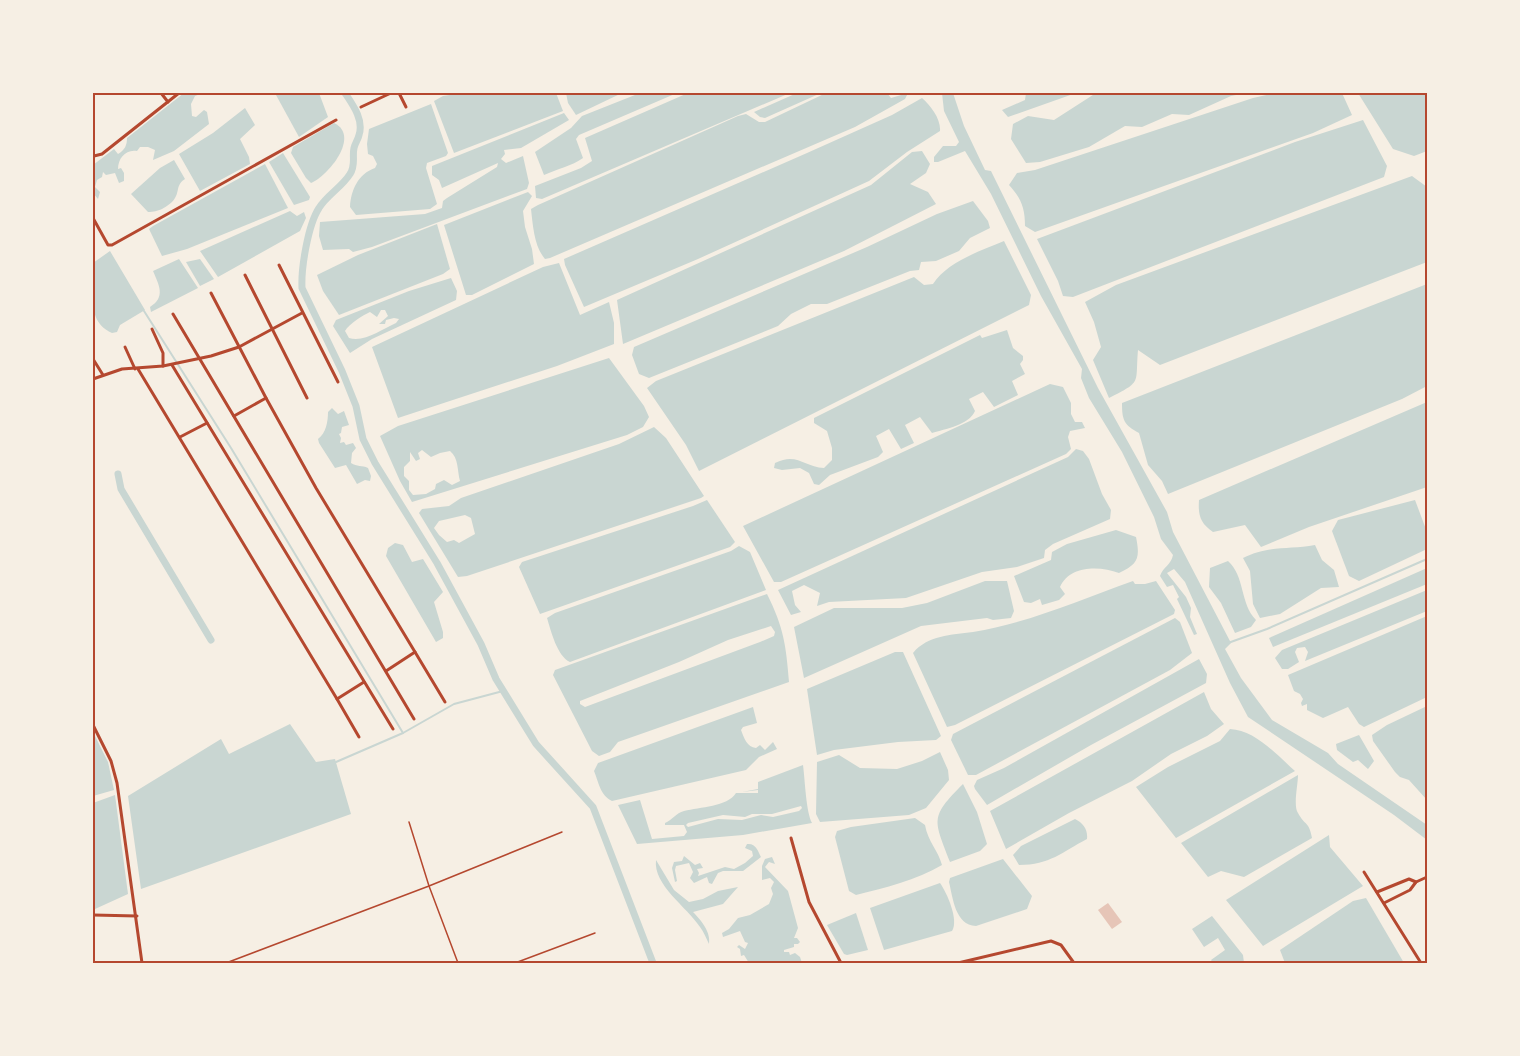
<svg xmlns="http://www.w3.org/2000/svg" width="1520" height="1056" font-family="'Noto Sans',sans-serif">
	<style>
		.water { fill: #c9d6d2; fill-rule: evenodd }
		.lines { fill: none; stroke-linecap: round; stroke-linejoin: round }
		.stream { stroke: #c9d6d2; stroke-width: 2 }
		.canal { stroke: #c9d6d2; stroke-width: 7 }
		.building { fill: #e6c5b7 }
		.service { stroke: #b5482f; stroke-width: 1.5 }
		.minor { stroke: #b5482f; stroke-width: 3 }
		.neatline { fill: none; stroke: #b5482f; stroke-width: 2 }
	</style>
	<rect width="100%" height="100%" fill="#f6efe4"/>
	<g class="water">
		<path d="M184 93H203L195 96 191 104 192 116 196 117 204 110 207 112 209 124 174 151 153 160 155 150 148 147H140L137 151C126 149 118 158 118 169L121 168 124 173V181L119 183 115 173 106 175 103 172 102 177 97 180 95 187 100 192 98 199 93 193V165L114 149 118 154C125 150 127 145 127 138Z"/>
		<path d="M280 93H319L328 117 299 137 276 95Z"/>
		<path d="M463 93H556L563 111 454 153 434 101 443 96Z"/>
		<path d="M566 93H622L576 115 568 103Z"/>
		<path d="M640 93H677L579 135 576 139 583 158C572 166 557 169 544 175L535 152 571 128 582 116Z"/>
		<path d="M688 93H790L542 199 536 198 535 186 581 168 592 161 585 138Z"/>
		<path d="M797 93H821L765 118 760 117 754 112Z"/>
		<path d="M826 93H887L891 98 908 93 905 99 855 127 550 258 545 259C534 246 533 226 531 209L538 205 738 116 746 114 759 122H765Z"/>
		<path d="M942 93H953L964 126 985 170 991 171 1098 388 1167 512 1173 532 1231 643 1225 649 1241 678 1272 720 1328 753 1338 764 1427 825V840L1394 815 1248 717 1230 683 1185 582 1174 569 1167 573 1186 597 1191 608 1190 617 1197 634 1194 635 1177 599 1179 597 1173 585 1167 587 1160 576C1163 567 1171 565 1173 555L1161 539 1154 517 1122 452 1089 398 1081 378 1082 369 1041 296 991 194 965 151 938 162H934V157L943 146H956L959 142 944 111Z"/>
		<path d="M1026 93H1076L1008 117 1002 110 1025 100Z"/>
		<path d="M1096 93H1246L1231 96 1189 115 1172 114 1142 127 1125 126 1089 147 1040 162 1026 163 1011 139 1013 124 1028 116 1054 120Z"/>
		<path d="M1276 93H1342L1352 115 1313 133 1035 232 1025 226C1025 208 1021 198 1009 185L1017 173 1035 170 1253 98Z"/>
		<path d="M1358 93H1427V151L1414 156 1393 149Z"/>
		<path d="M922 98C931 106 941 119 940 131L907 152 869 181 698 259 584 307 565 265 564 259 807 153 892 115Z"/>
		<path d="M431 104 448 153 446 156 427 163 426 168 437 204 430 209 356 215 350 207C351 190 358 174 375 168L377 164 373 156 368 154 367 144 369 129Z"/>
		<path d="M245 108 255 125 240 139 249 157 250 164 200 191 179 154 213 133Z"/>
		<path d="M564 113 569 120 521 148 504 150 505 154 501 159 506 163 523 156 529 183 527 189 372 247 353 252 349 249 323 250 319 236 320 222 425 214 442 208 443 201 447 198 497 167 498 163 442 188 439 180 432 175V166Z"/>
		<path d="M1363 120 1387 166 1384 177 1073 297 1063 296 1058 281 1037 239 1295 142Z"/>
		<path d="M334 123C361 136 328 176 311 183L306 178 291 153 293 147Z"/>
		<path d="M922 151 930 164 926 173 910 184 928 192 936 204 844 251 623 344 617 300 871 185 912 152Z"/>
		<path d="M283 153 310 197 309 200 294 205 269 162Z"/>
		<path d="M174 160 185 179C172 187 185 197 162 209 157 211 154 212 148 212L131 194 160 168Z"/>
		<path d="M265 164 288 208 187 249 162 256 149 229 153 226Z"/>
		<path d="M1412 176 1427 187V262L1160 365 1138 350C1135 384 1143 381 1109 398L1093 360 1101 347 1094 322 1085 302 1116 285Z"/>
		<path d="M528 192 532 196 523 211 525 227 532 249 534 264 472 295H466L444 225Z"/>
		<path d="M973 201 988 221 990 228 970 238 959 251 936 261 921 262 919 270 910 271 827 304H811L791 314 778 326 649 378 639 374 632 355 634 347 867 247 937 214Z"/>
		<path d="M290 211 297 216 304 212 306 218 300 231 218 277 200 251Z"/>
		<path d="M437 224 450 269 443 274 339 315 323 291 317 275 358 255Z"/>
		<path d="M1004 241 1031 295 1029 305 699 471 686 445 647 388 656 381 914 277 924 285 933 284C947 262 980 251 1004 241Z"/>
		<path d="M110 251 145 310 120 325 117 332 112 333C85 322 93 286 93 263Z"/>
		<path d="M179 259 198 288 151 312 150 307C166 297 159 285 153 271Z"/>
		<path d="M200 259 214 279 200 286 186 262Z"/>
		<path d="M559 263 580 315 609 302 614 323V344L557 366 398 418 372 347 543 267Z"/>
		<path d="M451 278 457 291 456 300 372 339 350 353 333 326 336 320 409 291ZM381 310H385L388 316 379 324H385L386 320 394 318 399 319 396 323C382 329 364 343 349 338L345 331C349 324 363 315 370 312L377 317Z"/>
		<path d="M1427 284V386L1402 399 1168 494 1162 481 1148 465 1139 433C1124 425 1122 420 1122 403Z"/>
		<path d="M1007 330 1013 348 1023 356V360L1020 364 1025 374 1012 381 1018 395 994 407 983 392 969 399 975 411C969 425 945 429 932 433L920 417 905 425 914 443 901 449 889 429 876 436 883 452 878 457 830 475 819 485 814 484 809 473 800 468 782 470 774 468 775 463C797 452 804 467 824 468L832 460V448L827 431 814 423V418L980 335 982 338Z"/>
		<path d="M609 358 644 406 649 417 643 427 627 435 412 502 400 481 380 436 398 426ZM422 450 431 457 440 453 450 451C459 458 457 471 460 481L452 485 444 480 436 484 435 489 426 494 413 495 409 490V481L404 476V467L410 461V452L416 461 420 459 418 453Z"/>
		<path d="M1050 384 1063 387 1071 403V414L1075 422H1082L1085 428 1070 431 1068 437 1071 449 1066 454 781 582H774L743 526Z"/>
		<path d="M1427 402V487L1309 527 1261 547 1245 525 1213 532C1200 523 1198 515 1199 500Z"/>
		<path d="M332 408 338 414 344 411 349 425 342 427 341 433 339 434 341 438 340 443 344 442 346 445 353 443 356 448 352 453 351 463C357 467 362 465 368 468L371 476 370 481 365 480 357 484 346 465 335 468 319 443 318 439C326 433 328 422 328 412Z"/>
		<path d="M654 427 666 438 704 496 701 498 467 576 458 577 419 513 422 509 449 506 461 498 619 444ZM465 515 471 518 475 534 459 543 454 540 447 542 439 535 434 528 439 521Z"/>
		<path d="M1076 449 1083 451 1089 459 1102 494 1111 510 1110 519 1053 544 1045 550 1044 558 1017 567 982 572 906 598 829 602 817 606 820 593 804 585 792 591 795 605 801 612 791 615 778 590 1068 457Z"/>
		<path d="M707 500 735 542 730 547 540 614 519 567 522 562 693 506Z"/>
		<path d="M1415 500 1427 532V549L1359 581 1349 576 1332 531 1338 520Z"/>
		<path d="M1116 530 1136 537C1140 557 1139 564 1119 573 1100 566 1070 565 1060 587L1065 594 1059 600 1042 605 1040 599 1031 603 1024 602 1014 576 1051 560 1052 552 1067 544Z"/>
		<path d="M395 543 403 545 412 562 423 559 443 592 434 602 443 632V638L436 642 386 556 388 548Z"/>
		<path d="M1315 545 1322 560 1334 570 1339 587 1321 588 1280 614 1260 618 1253 604 1250 571 1243 558C1268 545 1289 550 1315 545Z"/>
		<path d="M739 546 750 552 766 590 570 662C557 656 551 631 547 618L555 613 731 551Z"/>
		<path d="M1228 561C1245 576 1240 604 1256 620L1251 627 1235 633 1221 603 1209 587 1210 568Z"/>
		<path d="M1427 568V584L1273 647 1269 638Z"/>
		<path d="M985 581H1007L1014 611 1011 618 993 620 987 618 921 626 804 678 794 627 834 608H902L927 603Z"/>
		<path d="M1133 581 1135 584H1145L1156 581 1175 610 1174 614 955 725 947 727 913 653C928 635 951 635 973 632 1028 623 1080 600 1133 581Z"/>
		<path d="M1427 590V611L1305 661 1308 652 1305 647 1297 648 1295 652 1299 662 1288 669H1282L1275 658 1282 650Z"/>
		<path d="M767 594C784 628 786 646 789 682L618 742 610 752 599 756 592 751 553 675 555 670ZM771 626 775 632 774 636 760 642 585 707 580 704V701L679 662 728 640Z"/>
		<path d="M1427 616V697L1364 727 1359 724 1348 707 1323 718 1307 710V704L1302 706 1301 703 1303 699 1300 694 1294 691 1288 675Z"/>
		<path d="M1175 618 1180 622 1192 653 1170 670 976 775H968L951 740 953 734Z"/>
		<path d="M895 652H903L941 736 936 740 898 742 834 750 817 755 807 689Z"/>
		<path d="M1199 659 1207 674 1206 683 1091 745 987 805 975 789 974 786 977 780 1004 768Z"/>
		<path d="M1204 692 1211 709 1224 724 1207 736 1171 754 1132 781 1069 813 1006 849 990 811Z"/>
		<path d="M1427 706V800L1409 780 1400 777 1395 772 1373 741 1372 735 1387 725Z"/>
		<path d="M753 707 757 723 743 727 741 730C744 738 747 747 756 748L760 745 765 750 773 742 777 749 759 757 746 770 612 801C600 795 599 783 594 771L598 763Z"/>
		<path d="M290 724 316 762 335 759 351 814 141 889 128 796 221 739 229 754Z"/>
		<path d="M1230 729C1255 730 1277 755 1295 771L1176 838 1136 787 1168 767 1220 741Z"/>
		<path d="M93 732 108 762 114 790 93 796Z"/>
		<path d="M1359 735 1374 761 1368 769 1358 760 1353 762 1337 750 1336 744Z"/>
		<path d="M940 752 948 770 949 780 926 808 909 815 820 822 816 814 817 762 839 755 860 768 897 769 922 761Z"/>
		<path d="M803 765C805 780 806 812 812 823L743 835 637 844 618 805 640 800 652 839 684 836 687 832 684 825H665V823C672 820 676 813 684 811 700 807 727 807 736 793H758V790L742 792 758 789V782ZM801 806 802 808 799 811 773 817 761 815 742 820 718 819 688 827 686 825 688 823 723 815 745 817 752 814H772Z"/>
		<path d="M1298 775C1298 785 1293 806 1298 813 1305 826 1309 821 1312 838L1244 877 1221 871 1208 877 1181 843Z"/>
		<path d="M963 784 977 812 987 844 980 851 950 862C934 819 929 818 963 784Z"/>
		<path d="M115 795 128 894 95 909 93 903V803Z"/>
		<path d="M915 818 925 825C928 842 938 850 942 865 917 880 884 888 856 895L849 891 835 837 837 831 851 827Z"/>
		<path d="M1075 819C1083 823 1088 829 1087 839 1062 852 1050 865 1019 865L1013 855 1021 846Z"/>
		<path d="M1329 835 1330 847 1363 886 1263 946 1226 900Z"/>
		<path d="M747 844C756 843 758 851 761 857L743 871H723L718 873 712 884 709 883 707 877 694 883 690 878 693 872 689 863 676 866 675 870 677 881 675 882 672 868 674 862 682 861 684 856 695 865 700 863 703 868 697 869 699 873 698 876 725 867 734 869 745 863 753 856 752 851 745 848Z"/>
		<path d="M772 857 775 864 769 862 765 867 788 891 798 928 794 938H797L800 942 798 944H794V947L784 950V952H789L790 955 795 953 800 957 802 963H749L744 955 741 956 740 949 737 947 739 945 745 949 748 943 745 942 740 931 723 937 722 933 729 929 738 918 750 915 769 904 773 894 771 888 774 882 770 878 762 880V866L765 859Z"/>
		<path d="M1003 859 1032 896 1027 909 976 926C955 925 953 898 949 882L950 878Z"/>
		<path d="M656 860 674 890 689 902 703 899 718 891 738 887 723 904 693 912C701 920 711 932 709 944 706 938 704 932 700 927 687 907 653 885 656 860Z"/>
		<path d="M940 883C947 893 959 920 952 931L884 950 870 908Z"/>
		<path d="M1366 898 1404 963H1285L1280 950 1353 901Z"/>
		<path d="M856 913 868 950 847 955 844 954 827 925Z"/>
		<path d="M1212 916 1243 955 1244 963H1213L1211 960 1225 950 1218 938 1204 947 1192 929Z"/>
	</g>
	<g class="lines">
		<g class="stream">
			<path d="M144 311 231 448 403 733"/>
			<path d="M1228 643 1267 629 1427 559"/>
			<path d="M336 762 403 733 454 704 503 691"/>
		</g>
		<g class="canal">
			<path d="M345 93C353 105 364 120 359 135 358 140 355 143 354 148 352 157 356 165 350 174 342 187 327 195 319 208 308 225 301 268 302 288L342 371 356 406 363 439 375 463 437 563 481 644 496 679 536 744 593 807 653 963"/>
			<path d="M118 474 121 489 211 640"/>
		</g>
	</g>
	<path class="building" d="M1108 903 1122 922 1112 929 1098 910Z"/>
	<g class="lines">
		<g class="service">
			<path d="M409 822 429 886 458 963"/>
			<path d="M226 963 429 886 562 832"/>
			<path d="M515 963 595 933"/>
		</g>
		<g class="minor">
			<path d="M161 93 168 102"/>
			<path d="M399 93 406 107"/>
			<path d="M361 107 391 93"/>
			<path d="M93 153V159"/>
			<path d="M94 156 102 154 179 93"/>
			<path d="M93 218 108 245H112L336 120"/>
			<path d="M279 265 338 382"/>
			<path d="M245 275 307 398"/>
			<path d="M211 293 266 398 316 488 415 652 386 671"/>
			<path d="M173 314 414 719"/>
			<path d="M152 329 163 353V366"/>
			<path d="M125 347 135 369"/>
			<path d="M93 359 103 375"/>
			<path d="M172 365 393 729"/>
			<path d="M138 369 337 699 364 682"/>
			<path d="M93 379 122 369 163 366 211 356 239 347 302 313"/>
			<path d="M234 416 266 398"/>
			<path d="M180 437 207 423"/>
			<path d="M415 652 445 702"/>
			<path d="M337 699 359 737"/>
			<path d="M93 725 111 761 117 783 142 963"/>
			<path d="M791 838 809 902 841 963"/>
			<path d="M1364 872 1421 963"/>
			<path d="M1377 892 1409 879 1416 882"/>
			<path d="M1384 903 1410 890 1416 882 1427 877"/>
			<path d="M93 915 137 916"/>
			<path d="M958 963 1051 941 1061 945 1074 963"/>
		</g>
	</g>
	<rect width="1520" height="1056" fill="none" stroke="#f6efe4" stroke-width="189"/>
	<rect x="94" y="94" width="1332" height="868" class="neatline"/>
</svg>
